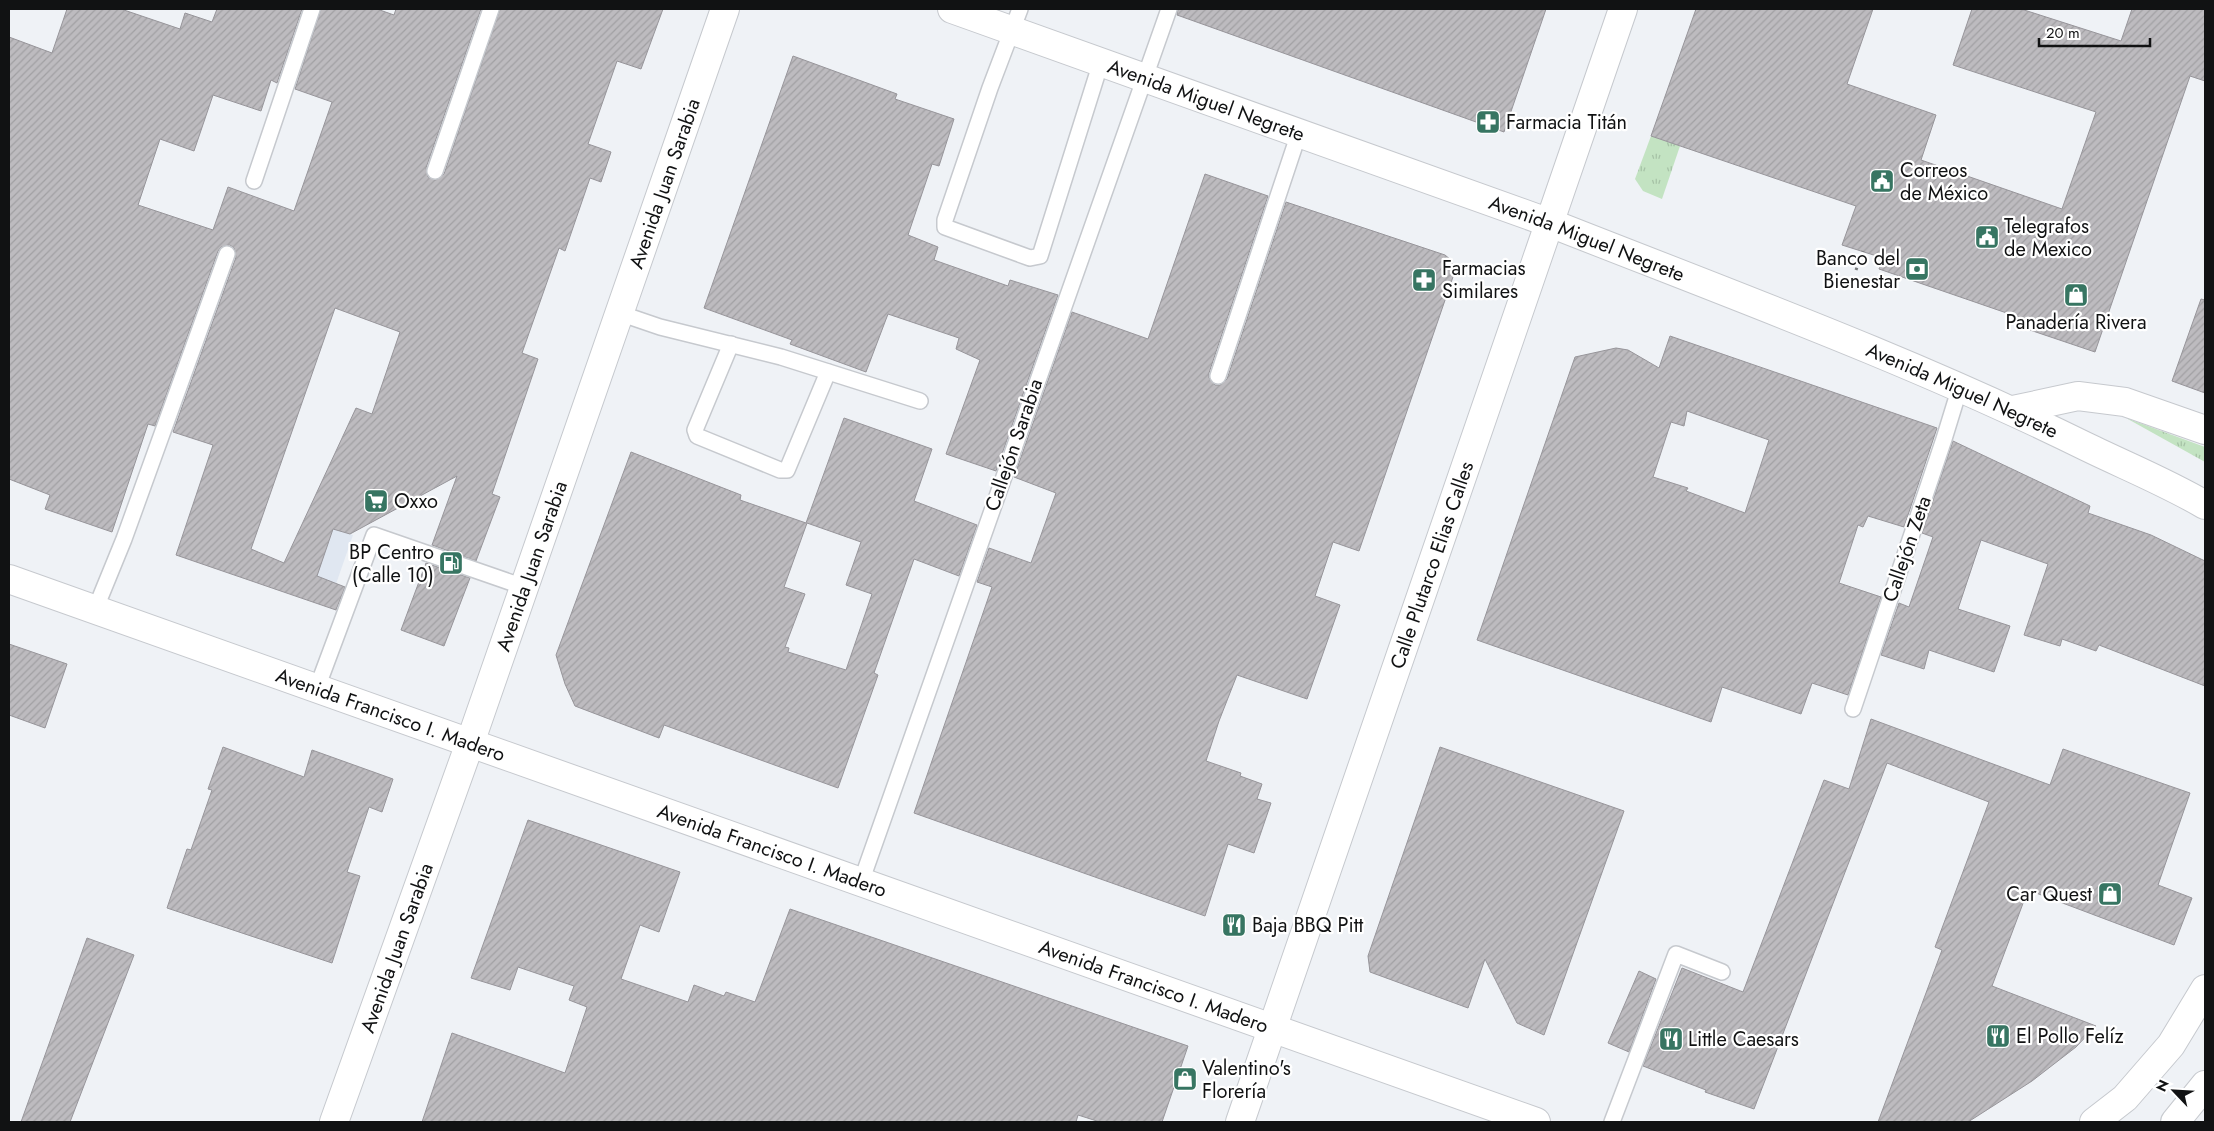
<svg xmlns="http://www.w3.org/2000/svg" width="2214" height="1131" font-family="Jost,sans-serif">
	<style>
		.built { fill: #e0e7f1 }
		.grass { fill: url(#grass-tufts) }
		.building { fill: url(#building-hatch); stroke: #97959a; fill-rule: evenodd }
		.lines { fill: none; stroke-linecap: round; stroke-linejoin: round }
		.lane-casing { stroke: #c6c9ce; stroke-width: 18 }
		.secondary-casing { stroke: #c6c9ce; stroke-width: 30 }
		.primary-casing { stroke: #c6c9ce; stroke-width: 30 }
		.path { stroke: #77797b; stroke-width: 3; stroke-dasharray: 2.5 4; stroke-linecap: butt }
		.lane { stroke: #fff; stroke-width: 15 }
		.secondary { stroke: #fff; stroke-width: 28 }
		.primary { stroke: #fff; stroke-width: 28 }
		.labels { text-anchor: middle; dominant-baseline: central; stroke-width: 4.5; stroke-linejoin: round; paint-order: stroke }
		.street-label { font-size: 20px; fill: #111213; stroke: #fff }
		.poi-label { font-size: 20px; fill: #111213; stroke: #fff; text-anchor: start }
	</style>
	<defs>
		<pattern id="grass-tufts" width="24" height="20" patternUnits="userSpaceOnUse" patternTransform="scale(1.25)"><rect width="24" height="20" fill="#c3e3c2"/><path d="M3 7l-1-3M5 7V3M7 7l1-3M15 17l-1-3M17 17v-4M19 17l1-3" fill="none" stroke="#a6c2a6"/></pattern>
		<pattern id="building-hatch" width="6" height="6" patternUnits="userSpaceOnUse" patternTransform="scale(1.25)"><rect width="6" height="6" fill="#bdbbbf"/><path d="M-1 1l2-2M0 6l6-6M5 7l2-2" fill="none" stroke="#a1a0a3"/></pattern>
	</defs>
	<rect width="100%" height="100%" fill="#eff2f6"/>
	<path class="built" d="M333 529 353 535 328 607 308 600Z"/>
	<g class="grass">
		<path d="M1651 136 1680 146 1662 199 1643 191 1635 179Z"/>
		<path d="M2126 418 2205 447V462Z"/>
	</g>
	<g class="building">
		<path d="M67 9H121L180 29 185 13 212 22 217 9H302L277 83 271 80 261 111 213 95 194 151 160 139 138 205 213 230 228 187 294 211 332 102 295 89 321 9H377L394 15 396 9H481L426 168 428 177 436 180 444 174 500 9H663L641 69 617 61 588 144 611 152 601 182 590 178 565 251 559 248 522 353 538 359 492 494 500 497 476 561 432 545 457 476 350 534 333 529 317 576 345 587 336 610 176 555 213 445 173 432 236 257 234 248 230 245 221 247 218 251 155 426 148 424 112 532 45 509 50 495 9 479V37L52 53ZM335 308 400 332 372 414 356 408 284 563 251 549Z"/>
		<path d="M1178 9H1546L1504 132 1177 15Z"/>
		<path d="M1696 9H1873L1847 84 1936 115 1921 160 2062 209 2096 112 1953 65 1972 9H2021L2121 41 2132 9H2205V81L2190 76 2095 352 2021 327 2024 319 1879 269 1883 258 1842 245 1856 206 1651 136Z"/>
		<path d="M793 56 897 94 895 99 954 119 939 166 932 164 908 235 938 247 934 260 1008 286 1010 280 1058 295 996 471 946 454 980 360 956 349 959 338 888 314 866 372 790 344 792 340 704 308Z"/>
		<path d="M1205 174 1268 196 1209 373V378L1215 385H1220L1227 379 1286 202 1445 255 1451 260 1455 271 1359 551 1333 542 1315 596 1340 605 1307 699 1237 675 1219 721 1206 761 1241 773 1240 776 1262 784 1257 799 1271 803 1254 853 1228 844 1205 916 914 813 992 587 977 582 989 548 1031 563 1056 493 1014 477 1072 312 1148 339Z"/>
		<path d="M2201 299 2205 300V393L2172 381Z"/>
		<path d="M1670 336 1937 428 1904 527 1868 516 1863 527 1858 525 1839 583 1881 597 1848 695 1812 683 1801 714 1722 687 1711 722 1477 640 1575 357 1616 348 1628 350 1659 368ZM1687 411 1769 440 1745 513 1686 491 1688 488 1653 477 1671 422 1684 426Z"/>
		<path d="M844 418 932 449 914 501 977 525 959 576 914 559 874 673 878 675 838 788 664 725 659 738 575 706 565 684 556 655 631 452 741 495 740 500 806 523ZM807 523 861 542 846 585 872 594 846 670 788 652 789 648 785 647 805 594 784 587Z"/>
		<path d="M1953 441 2090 506 2088 513 2151 535 2205 561V686L2099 645 2096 651 2062 639 2060 646 2024 635 2048 564 1981 540 1958 609 2010 626 1994 672 1929 650 1924 669 1881 655 1899 603 1909 607 1933 537 1922 533Z"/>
		<path d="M426 563 470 578 444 646 401 630Z"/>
		<path d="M9 644 67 664 45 728 9 715Z"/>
		<path d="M1871 719 2050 785 2063 749 2190 793 2158 885 2192 898 2174 945 2028 890 1992 986 2096 1026 2076 1047 2032 1081 1968 1122H1878L1942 950 1935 947 1989 802 1887 763 1754 1109 1705 1092 1706 1090 1643 1066 1682 968 1743 992 1824 780 1849 789Z"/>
		<path d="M223 747 304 777 312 750 393 779 382 812 369 807 347 872 360 876 332 963 167 908 187 849 191 850 212 790 208 789Z"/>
		<path d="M1440 747 1624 811 1544 1035 1517 1023 1485 959 1468 1008 1370 972 1368 956Z"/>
		<path d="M528 820 680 872 659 932 640 925 621 979 688 1002 694 985 724 996 726 992 755 1002 790 909 1188 1046 1162 1122H1100L1078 1115 1076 1122H422L452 1033 565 1073 587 1007 569 1000 574 986 518 967 510 990 471 978Z"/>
		<path d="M87 938 134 955 70 1122H21Z"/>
		<path d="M1639 971 1656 979 1629 1052 1608 1043Z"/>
	</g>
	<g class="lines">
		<defs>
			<g id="lane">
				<path d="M1020 9 990 88 945 220V227L1030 258 1040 256 1101 62"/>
				<path d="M435 171 491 9"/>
				<path d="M254 181 312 9"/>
				<path d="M619 313 660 327 781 357 920 401"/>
				<path d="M731 344 695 430 697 436 780 470H787L828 372"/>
				<path d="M1218 376 1299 133"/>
				<path d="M95 610 124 539 227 254"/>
				<path d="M317 688 374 535 524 587"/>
				<path d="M1853 709 1944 439 1960 387"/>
				<path d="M861 882 1169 9"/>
				<path d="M1612 1122 1676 954 1722 972"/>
			</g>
			<g id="secondary">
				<path id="s1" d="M952 9 1550 223C1730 294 1913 361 2087 447 2126 466 2168 483 2205 505"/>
				<path id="s2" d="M9 579 1536 1122"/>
				<path id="s3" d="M334 1122 470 743 725 9"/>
				<path id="s4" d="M1240 1122 1623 9"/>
			</g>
			<g id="primary">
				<path d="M2013 410 2078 396 2125 402 2205 430"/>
				<path d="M2094 1122 2125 1098 2171 1045 2205 989"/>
				<path d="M2175 1122 2205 1085"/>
			</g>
		</defs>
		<use href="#lane" class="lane-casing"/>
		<use href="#secondary" class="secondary-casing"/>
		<use href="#primary" class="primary-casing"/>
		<path class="path" d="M1856 270 1863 251"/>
		<use href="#lane" class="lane"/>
		<use href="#secondary" class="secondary"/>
		<use href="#primary" class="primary"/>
	</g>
	<defs>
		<symbol id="pharmacy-square" viewBox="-11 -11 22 22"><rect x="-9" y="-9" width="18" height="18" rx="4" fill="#377562" stroke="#fff"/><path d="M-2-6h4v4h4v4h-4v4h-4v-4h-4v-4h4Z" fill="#fff"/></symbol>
		<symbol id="civic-square" viewBox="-11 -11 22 22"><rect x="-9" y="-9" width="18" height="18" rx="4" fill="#377562" stroke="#fff"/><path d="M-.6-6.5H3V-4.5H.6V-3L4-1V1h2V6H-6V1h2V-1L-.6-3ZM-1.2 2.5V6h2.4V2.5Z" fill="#fff"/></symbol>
		<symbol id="bank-square" viewBox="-11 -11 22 22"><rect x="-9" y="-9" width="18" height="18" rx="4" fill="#377562" stroke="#fff"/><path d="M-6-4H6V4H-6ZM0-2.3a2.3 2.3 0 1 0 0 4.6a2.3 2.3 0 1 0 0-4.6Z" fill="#fff"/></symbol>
		<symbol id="shop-square" viewBox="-11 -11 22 22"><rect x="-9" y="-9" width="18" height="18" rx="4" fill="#377562" stroke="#fff"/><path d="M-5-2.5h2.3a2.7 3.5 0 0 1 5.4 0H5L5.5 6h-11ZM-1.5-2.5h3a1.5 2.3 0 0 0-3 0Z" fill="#fff"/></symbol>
		<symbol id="supermarket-square" viewBox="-11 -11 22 22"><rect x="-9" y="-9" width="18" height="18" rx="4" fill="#377562" stroke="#fff"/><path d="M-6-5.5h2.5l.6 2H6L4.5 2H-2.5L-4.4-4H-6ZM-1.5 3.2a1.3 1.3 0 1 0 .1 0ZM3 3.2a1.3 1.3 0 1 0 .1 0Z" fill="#fff"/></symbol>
		<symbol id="fuel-square" viewBox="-11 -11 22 22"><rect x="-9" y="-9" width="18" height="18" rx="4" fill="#377562" stroke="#fff"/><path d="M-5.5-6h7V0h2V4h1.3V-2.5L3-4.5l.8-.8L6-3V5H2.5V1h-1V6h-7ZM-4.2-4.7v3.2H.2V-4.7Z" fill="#fff"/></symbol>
		<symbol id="restaurant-square" viewBox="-11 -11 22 22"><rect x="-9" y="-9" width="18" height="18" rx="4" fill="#377562" stroke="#fff"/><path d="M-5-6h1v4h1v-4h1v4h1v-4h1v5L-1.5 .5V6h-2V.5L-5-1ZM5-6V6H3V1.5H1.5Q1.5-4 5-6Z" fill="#fff"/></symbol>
	</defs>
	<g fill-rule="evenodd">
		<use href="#pharmacy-square" x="1474" y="108" width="28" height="28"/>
		<use href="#civic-square" x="1868" y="167" width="28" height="28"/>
		<use href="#civic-square" x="1973" y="223" width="28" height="28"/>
		<use href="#bank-square" x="1903" y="255" width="28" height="28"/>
		<use href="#pharmacy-square" x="1410" y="266" width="28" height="28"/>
		<use href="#shop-square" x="2062" y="281" width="28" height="28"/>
		<use href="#supermarket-square" x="362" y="487" width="28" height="28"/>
		<use href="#fuel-square" x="437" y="549" width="28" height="28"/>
		<use href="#shop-square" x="2096" y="880" width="28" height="28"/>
		<use href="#restaurant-square" x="1220" y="911" width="28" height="28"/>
		<use href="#restaurant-square" x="1984" y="1022" width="28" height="28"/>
		<use href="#restaurant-square" x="1657" y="1025" width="28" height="28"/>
		<use href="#shop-square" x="1171" y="1065" width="28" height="28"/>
	</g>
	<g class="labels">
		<g class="street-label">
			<text stroke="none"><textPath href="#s1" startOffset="270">Avenida Miguel Negrete</textPath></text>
			<text stroke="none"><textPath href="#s3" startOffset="995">Avenida Juan Sarabia</textPath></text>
			<text stroke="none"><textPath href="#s1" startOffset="675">Avenida Miguel Negrete</textPath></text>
			<text stroke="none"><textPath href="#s1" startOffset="1080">Avenida Miguel Negrete</textPath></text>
			<text transform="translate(1014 445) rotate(-71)">Callejón Sarabia</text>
			<text transform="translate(1907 549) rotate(-71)">Callejón Zeta</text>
			<text stroke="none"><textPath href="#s4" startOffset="589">Calle Plutarco Elias Calles</textPath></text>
			<text stroke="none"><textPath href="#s3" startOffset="590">Avenida Juan Sarabia</textPath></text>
			<text stroke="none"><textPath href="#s2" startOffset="405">Avenida Francisco I. Madero</textPath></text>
			<text stroke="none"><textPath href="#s2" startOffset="810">Avenida Francisco I. Madero</textPath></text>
			<text stroke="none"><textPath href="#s3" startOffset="185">Avenida Juan Sarabia</textPath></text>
			<text stroke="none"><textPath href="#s2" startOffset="1215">Avenida Francisco I. Madero</textPath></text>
		</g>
		<g class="poi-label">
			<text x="1506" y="122">Farmacia Titán</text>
			<text x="1900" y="170">Correos<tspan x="1900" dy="23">de México</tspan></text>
			<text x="2004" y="226">Telegrafos<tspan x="2004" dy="23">de Mexico</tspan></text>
			<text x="1900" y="258" text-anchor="end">Banco del<tspan x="1900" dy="23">Bienestar</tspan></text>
			<text x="1442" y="268">Farmacias<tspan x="1442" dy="23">Similares</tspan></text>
			<text x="2076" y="322" text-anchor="middle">Panadería Rivera</text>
			<text x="394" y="501">Oxxo</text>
			<text x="434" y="552" text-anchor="end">BP Centro<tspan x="434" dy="23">(Calle 10)</tspan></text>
			<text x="2092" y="894" text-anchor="end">Car Quest</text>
			<text x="1252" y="925">Baja BBQ Pitt</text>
			<text x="2016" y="1036">El Pollo Felíz</text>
			<text x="1688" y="1039">Little Caesars</text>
			<text x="1202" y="1068">Valentino's<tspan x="1202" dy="23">Florería</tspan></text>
		</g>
	</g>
	<rect width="2214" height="1131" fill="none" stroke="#111213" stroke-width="20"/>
	<g transform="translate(2174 1091) rotate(295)" stroke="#ffffff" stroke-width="4" paint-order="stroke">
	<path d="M0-4L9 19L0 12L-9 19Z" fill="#111213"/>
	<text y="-8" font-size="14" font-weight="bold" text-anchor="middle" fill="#111213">N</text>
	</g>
	<path d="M2039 38v8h111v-8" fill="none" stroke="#111213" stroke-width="2.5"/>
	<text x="2046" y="38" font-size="15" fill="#111213" stroke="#ffffff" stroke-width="4" paint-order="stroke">20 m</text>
</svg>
